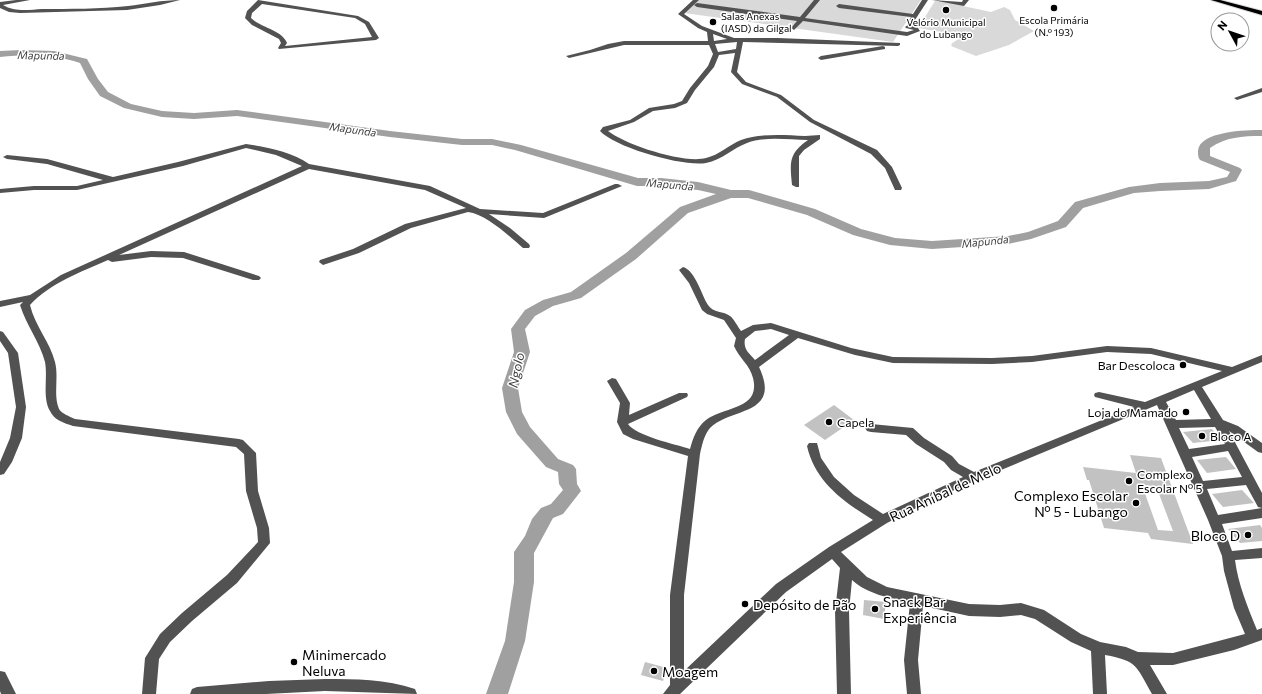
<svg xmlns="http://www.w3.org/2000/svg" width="1262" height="694" font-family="Commissioner,sans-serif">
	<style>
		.green { fill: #d9d9d9 }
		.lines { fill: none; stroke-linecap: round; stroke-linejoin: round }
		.river { fill: #a0a0a0; fill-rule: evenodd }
		.building { fill: #c2c2c2; fill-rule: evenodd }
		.major-casing { stroke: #dbdbdb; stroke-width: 2 }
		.minor { fill: #525252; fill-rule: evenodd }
		.major { fill: #000; fill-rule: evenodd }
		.poi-dot { fill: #000; stroke: #fff; stroke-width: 1.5 }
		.labels { text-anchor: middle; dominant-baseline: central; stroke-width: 3; stroke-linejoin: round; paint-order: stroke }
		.far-poi-label { font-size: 10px; fill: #000; stroke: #fff }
		.far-water-label { font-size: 11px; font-style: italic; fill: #414141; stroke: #fff }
		.poi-label { font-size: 12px; fill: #000; stroke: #fff; text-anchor: start }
		.water-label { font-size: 13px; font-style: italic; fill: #414141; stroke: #fff }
		.near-street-label { font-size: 14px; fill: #000; stroke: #fff }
		.near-poi-label { font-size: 14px; fill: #000; stroke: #fff; text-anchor: start }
	</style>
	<rect width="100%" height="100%" fill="#fff"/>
	<g class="green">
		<path d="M698 0H921L893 42 684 13Z"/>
		<path d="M935 1 963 4V6L991 12 1004 7 1010 10 1015 20 1034 31 1009 45 976 56 951 46 952 45 951 44 960 38 945 35 947 33 918 28Z"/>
	</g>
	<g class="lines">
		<path class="river" d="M21 50 54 51 87 59 98 79 108 92 131 104 162 111 194 113 237 110 390 131 462 139H492L521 145 638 178H661L698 182 731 190H749L815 209 861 229 895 238 932 241 1008 236 1028 232 1058 221 1075 202 1129 187 1160 183 1209 181 1227 177 1230 172 1200 160C1198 157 1198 155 1198 151 1199 131 1247 130 1262 130V136C1242 136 1226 137 1210 148V156L1240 168 1242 170 1236 181 1209 189 1160 191 1134 193 1083 208 1066 227 1031 239 1008 244 932 249 890 245 853 235 807 215 748 198H731L688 213 636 259 581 298 553 306 535 316 525 329 530 352 518 388 522 412 530 427 558 459 573 465 576 469 577 484 581 491 563 514 553 518 534 553V582L525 641 508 694H486L505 641 514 582V552L525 536 532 519 541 508 551 504 563 490 559 484 558 472 546 467 517 434 506 412 502 388 514 352 511 329 525 310 543 300 571 292 626 253 680 207 716 194 698 190 661 186H637L515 150 492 145H462L390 137 237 116 194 119 162 117 124 108 100 96 88 79 80 63C54 54 27 54 0 57V51Z"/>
	</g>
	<g class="building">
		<path d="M834 405 854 420 825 440 804 425Z"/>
		<path d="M1212 429 1221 440 1193 443 1183 432Z"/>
		<path d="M1130 455 1161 458 1193 544 1151 539 1148 533 1104 528 1089 480H1087L1083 467 1136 473ZM1142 485 1156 486 1173 531 1158 530Z"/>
		<path d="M1226 457 1236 469 1207 473 1197 460Z"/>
		<path d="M1242 490 1254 503 1223 507 1212 494Z"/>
		<path d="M1260 525 1262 528V541L1240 543 1228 529Z"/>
		<path d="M864 600 886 602 884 619 863 615Z"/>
		<path d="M645 662 667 668 663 681 641 675Z"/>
	</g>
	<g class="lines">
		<defs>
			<path id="major" d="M1211 0H1220L1262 11V15Z"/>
		</defs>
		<use href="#major" class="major-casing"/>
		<g class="minor">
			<path d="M16 0H30L3 5C14 12 29 10 42 9 70 9 99 9 128 6 145 4 162 0 180 0L160 5 127 10 20 13 9 12 0 8V2Z"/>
			<path d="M258 0 358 16 369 22 379 38 376 40 279 49 278 48 281 43 279 39 252 25 245 18 247 11ZM262 4 355 18 365 24 372 37 285 46 287 43C282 30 261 28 251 18L252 13Z"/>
			<path d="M693 0H699L684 14 702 26 734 38H778L900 43V45L898 46 743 42 737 72 746 82 781 95 814 120 877 150 892 167 902 188 901 190H895L885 168 871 154 810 122 777 97 742 84 731 72 735 53 719 55 714 67 695 90 687 103 675 108 653 111 634 122 608 131C626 145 684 164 706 158 719 155 729 145 741 140 761 133 784 135 805 136 810 136 815 135 820 135V139L804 150 799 156V187H796L792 185C790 163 788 154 808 140 789 140 765 136 747 143 733 148 722 160 706 163 684 167 616 148 600 131L603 127 630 120 649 108 674 104 682 101 690 88 708 66 713 54 709 45H624L569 58 566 56 590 50 608 44 624 41H708L707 32 698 28 678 14ZM713 34 727 39 714 41ZM737 42 736 49 718 52 715 44Z"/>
			<path d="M814 0H820L805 18 907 32 914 30 906 28 905 27 908 25 918 28 920 31 907 36 803 21 794 30 791 28 797 21 697 7 694 5 697 3 800 17Z"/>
			<path d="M922 0H928L913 23 911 24 908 22 911 17 839 8 836 6 839 4 913 14Z"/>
			<path d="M932 0 962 2 963 0H969L964 6Z"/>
			<path d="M883 46 885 47V49L821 60 818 58 821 56Z"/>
			<path d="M1262 88V92L1237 100 1234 98Z"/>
			<path d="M246 144C266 147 292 152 309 164L430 186 480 209 543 213 615 184H618L622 186 544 218 489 214 510 228 529 244 530 246 529 248H523C509 236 486 214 468 212L411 228 359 253 323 265 319 262 320 260 353 249 405 224 466 208 425 190 309 169 119 255 151 251 184 252 259 276 261 278 259 280H253L183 258 151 257 112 262 108 260C81 272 50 283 30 305 35 326 50 342 55 362 59 377 53 395 59 409 62 414 69 416 75 419L239 439 243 440 256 453 258 491 269 528 270 543 237 583 192 621 170 642 159 659 156 694H142L145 658 160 634 182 613 227 575 258 542 257 528 246 491 244 454 236 447 73 426C64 423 54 420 50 411 42 397 48 378 45 362 40 342 26 325 20 305L23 302 0 307V301L30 295 61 275 302 166 276 155 246 148 183 166 77 190H34L0 193V189L34 186H77L103 180 47 164 7 159 3 157 7 155 47 159 113 177 178 162Z"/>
			<path d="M683 267C695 270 702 296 708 305 713 313 724 311 730 316 734 319 738 327 741 331L753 325 771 323 851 348 893 357 992 358 1032 356 1107 346 1151 348 1232 367 1262 355V362L1202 387 1223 420 1238 426 1262 443V453L1258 452 1229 431 1262 493V518L1222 524 1232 551 1262 548V558L1235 560C1238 584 1248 608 1257 630L1262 628V640L1234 650 1173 665H1150L1167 694H1152C1136 666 1138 661 1105 655L1107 694H1093L1091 651 1071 642 1035 619 1021 615 1000 617 969 616 923 606 918 660 921 694H907L904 660 910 603C890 598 867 594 852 580L849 611 851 694H837L835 611 840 568 832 559 786 592 680 694H663L670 685V595L688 456 633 439 623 434 617 422 620 403 607 381 612 378 616 379 630 403 629 415 679 393H687L688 395 687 397 628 424C636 436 675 444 690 449 693 438 697 427 706 420 724 406 761 410 753 378 750 365 739 358 734 346L736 338 724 320 707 314 702 310 689 283 679 270ZM771 329 789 335 755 360C749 353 743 349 745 339L755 331ZM798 338 855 355 893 363 992 364 1032 362 1107 352 1151 354 1222 371 1145 402 1099 392 1095 393 1094 395 1095 397 1134 407 974 472 959 464 952 456 924 438 913 428 871 424 867 425 865 428 867 431 871 432 906 435 916 444 944 462 951 470 963 477 883 514 854 495 834 477 821 458 817 443H809L807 446C815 482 844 502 873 520L829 547 776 584 684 671V595L700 454C702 445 704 435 710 428 731 407 782 416 759 367ZM1194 390 1211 419 1176 420 1166 402ZM1157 405 1208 520 1222 556 1224 571 1234 608 1245 634 1173 653 1138 652 1126 647 1100 642 1081 634 1044 610 1021 603 1000 605 969 604 887 587 867 577 841 552 887 523 930 501 977 480ZM1215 427 1225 444 1189 449 1179 428ZM1228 451 1242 477 1203 481 1192 457ZM1246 485 1258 507 1262 508 1218 515 1207 489Z"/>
			<path d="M0 331 3 332 18 353 26 407 22 438 12 462 4 474 0 475V462L10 438 16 407 8 353 0 341Z"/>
			<path d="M0 671 5 672 16 694H1L0 691Z"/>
			<path d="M325 679C355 679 386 679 415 689L417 694 325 691 266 694H190L192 689 197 687 269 681Z"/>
		</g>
		<use href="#major" class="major"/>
	</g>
	<g class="poi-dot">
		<circle cx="1054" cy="8" r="4"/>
		<circle cx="946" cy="10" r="4"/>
		<circle cx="713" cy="22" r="4"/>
		<circle cx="1183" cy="365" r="4"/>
		<circle cx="1186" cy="412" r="4"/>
		<circle cx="829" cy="422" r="4"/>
		<circle cx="1202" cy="436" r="4"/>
		<circle cx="1129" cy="481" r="4"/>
		<circle cx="1136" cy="503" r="4"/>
		<circle cx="1248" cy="535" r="4"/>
		<circle cx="745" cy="604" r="4"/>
		<circle cx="875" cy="609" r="4"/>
		<circle cx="294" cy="662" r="4"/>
		<circle cx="654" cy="671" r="4"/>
	</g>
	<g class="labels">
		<g class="far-poi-label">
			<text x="721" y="16" text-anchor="start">Salas Anexas<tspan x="721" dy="12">(IASD) da Gilgal</tspan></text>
			<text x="1054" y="20">Escola Primária<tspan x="1054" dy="12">(N.º 193)</tspan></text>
			<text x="946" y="22">Velório Municipal<tspan x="946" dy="12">do Lubango</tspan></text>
		</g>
		<g class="far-water-label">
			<text transform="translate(41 55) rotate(1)">Mapunda</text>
			<text transform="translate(353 129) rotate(8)">Mapunda</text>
			<text transform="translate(670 184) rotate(5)">Mapunda</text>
			<text transform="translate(985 241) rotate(-6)">Mapunda</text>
		</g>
		<g class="poi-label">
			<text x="1175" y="365" text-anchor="end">Bar Descoloca</text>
			<text x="1178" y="412" text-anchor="end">Loja do Mamado</text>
			<text x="837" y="422">Capela</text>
			<text x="1210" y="436">Bloco A</text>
			<text x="1137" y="474">Complexo<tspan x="1137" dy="14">Escolar Nº 5</tspan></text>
		</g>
		<g class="water-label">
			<text transform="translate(516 370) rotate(-78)">Ngolo</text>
		</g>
		<g class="near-street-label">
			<text transform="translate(945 492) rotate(-25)">Rua Aníbal de Melo</text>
		</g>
		<g class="near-poi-label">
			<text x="1128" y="495" text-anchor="end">Complexo Escolar<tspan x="1128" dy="16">Nº 5 - Lubango</tspan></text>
			<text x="1240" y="535" text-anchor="end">Bloco D</text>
			<text x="883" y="601">Snack Bar<tspan x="883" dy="16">Experiência</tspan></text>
			<text x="753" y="604">Depósito de Pão</text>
			<text x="302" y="654">Minimercado<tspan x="302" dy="16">Neluva</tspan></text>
			<text x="662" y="671">Moagem</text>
		</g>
	</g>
	<g transform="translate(1230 32) rotate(310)"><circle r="19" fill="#ffffff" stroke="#999999"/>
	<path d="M0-3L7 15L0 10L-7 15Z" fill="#000000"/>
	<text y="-6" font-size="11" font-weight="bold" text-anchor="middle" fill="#000000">N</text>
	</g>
</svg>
